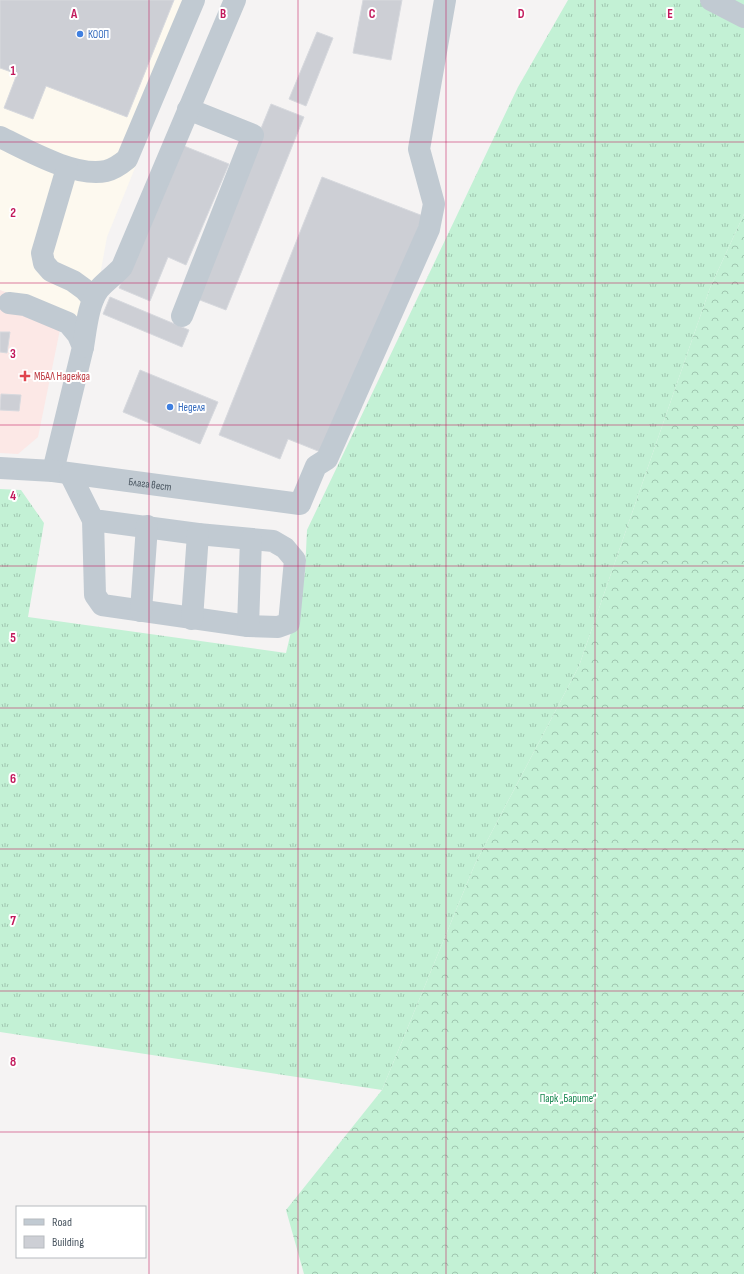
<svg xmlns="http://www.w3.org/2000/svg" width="744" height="1274" font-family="'Sofia Sans Condensed',sans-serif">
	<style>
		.commercial { fill: #fdf9ef }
		.medical { fill: #fce8e6 }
		.grass { fill: url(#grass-tufts) }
		.forest { fill: url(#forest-crowns) }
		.building { fill: #cdcfd5; stroke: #d7d9de }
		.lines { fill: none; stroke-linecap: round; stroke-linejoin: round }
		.minor { stroke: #c1cad2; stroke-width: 22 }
		.grid { fill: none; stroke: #c2185b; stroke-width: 1; stroke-opacity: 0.55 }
		.shop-dot { fill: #3f7fe0; stroke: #fff; stroke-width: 1.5 }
		.health-dot { fill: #e0444e; stroke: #fff; stroke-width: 1.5 }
		.labels { text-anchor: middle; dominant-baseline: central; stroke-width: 4; stroke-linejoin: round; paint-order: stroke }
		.shop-label { font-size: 11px; fill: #366cbe; stroke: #fff; text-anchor: start }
		.health-label { font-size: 11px; fill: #be3a42; stroke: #fff; text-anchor: start }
		.street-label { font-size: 11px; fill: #4a5661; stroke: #fff }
		.park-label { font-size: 11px; fill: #17864f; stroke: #fff }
		.grid-label { font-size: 13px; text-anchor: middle; font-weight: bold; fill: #c2185b; stroke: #fff; stroke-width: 4; stroke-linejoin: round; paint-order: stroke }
	</style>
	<defs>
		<pattern id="grass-tufts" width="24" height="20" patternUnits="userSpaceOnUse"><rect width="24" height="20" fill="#c3f1d5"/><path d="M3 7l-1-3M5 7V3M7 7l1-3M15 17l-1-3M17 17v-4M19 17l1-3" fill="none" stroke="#a0c6b0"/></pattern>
		<pattern id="forest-crowns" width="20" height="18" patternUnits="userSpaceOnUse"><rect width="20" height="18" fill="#c3f1d5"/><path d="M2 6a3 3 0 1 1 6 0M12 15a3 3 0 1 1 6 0" fill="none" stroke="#a0c6b0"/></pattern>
	</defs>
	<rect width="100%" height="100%" fill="#f5f3f3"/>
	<path class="commercial" d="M0 0H203L107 237 91 325 0 290Z"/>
	<path class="medical" d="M0 290 63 315 38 437 18 454 0 453Z"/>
	<path class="grass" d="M568 0H744V214L710 288 579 666 475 864 382 1090 0 1032V489L21 490 44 523 28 617 286 653 305 573 307 530 518 87Z"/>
	<path class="forest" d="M744 214V1274H304L286 1210 382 1090 475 864 579 666 710 288Z"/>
	<g class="building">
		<path d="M0 0H174L127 117 46 86 33 119 4 108 17 74 0 68Z"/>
		<path d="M363 0H402L391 60 353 53Z"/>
		<path d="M317 32 333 38 306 106 289 99Z"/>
		<path d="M271 104 304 117 226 310 192 297Z"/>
		<path d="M179 144 229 164 186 265 168 257 150 301 119 288Z"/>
		<path d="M322 177 423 216 328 455 288 439 280 459 219 435Z"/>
		<path d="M110 297 189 330 182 347 103 314Z"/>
		<path d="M0 332H10L7 353 0 352Z"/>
		<path d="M140 370 218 402 200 444 123 412Z"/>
		<path d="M1 394 21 395 19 411 0 410Z"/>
	</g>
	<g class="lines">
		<g class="minor">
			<path d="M711 0 744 17"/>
			<path d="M0 137C27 150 76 178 106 171 114 169 121 164 127 159L194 0"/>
			<path d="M67 168 42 253 44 263 51 271 73 281 84 289 93 299"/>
			<path d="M9 303 25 305 68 323 78 335 83 347 53 471"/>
			<path d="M182 316 253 135 188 109"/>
			<path d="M83 347C86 330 88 303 99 289 106 281 115 275 122 267L235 0"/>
			<path id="s1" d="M0 468 53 471 300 504 316 466 327 459 429 229 434 204 419 149 445 0"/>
			<path d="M70 474 93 520 95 595 102 605 248 626 278 627 289 623 295 560 285 548 273 541 198 534 93 520"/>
			<path d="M141 611 147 526"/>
			<path d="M192 619 198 534"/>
			<path d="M248 626 251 539"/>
		</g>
	</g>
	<path class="grid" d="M149 0V1274M298 0V1274M446 0V1274M595 0V1274M0 142H744M0 283H744M0 425H744M0 566H744M0 708H744M0 849H744M0 991H744M0 1132H744"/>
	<g class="shop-dot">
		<circle cx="80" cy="34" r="4"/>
		<circle cx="170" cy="407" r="4"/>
	</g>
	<path class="health-dot" d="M23 370h4v4h4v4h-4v4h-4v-4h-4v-4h4z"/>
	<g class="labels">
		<g class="shop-label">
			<text x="88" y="34">КООП</text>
			<text x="178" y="407">Неделя</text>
		</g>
		<g class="health-label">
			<text x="34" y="376">МБАЛ Надежда</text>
		</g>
		<g class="street-label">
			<text stroke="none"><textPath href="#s1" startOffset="151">Блага вест</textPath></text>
		</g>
		<g class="park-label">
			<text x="568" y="1098">Парк „Барите“</text>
		</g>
	</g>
	<g class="grid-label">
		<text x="74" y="18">A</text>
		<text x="223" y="18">B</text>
		<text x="372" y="18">C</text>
		<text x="521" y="18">D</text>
		<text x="670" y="18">E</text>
		<text x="13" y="75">1</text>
		<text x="13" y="217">2</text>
		<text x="13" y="358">3</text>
		<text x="13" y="500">4</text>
		<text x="13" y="642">5</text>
		<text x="13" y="783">6</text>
		<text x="13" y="925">7</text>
		<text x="13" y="1066">8</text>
	</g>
	<rect x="16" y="1206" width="130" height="52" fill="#ffffff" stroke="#b7bbc0"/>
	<rect x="24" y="1219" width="20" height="6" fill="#c1cad2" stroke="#b7bbc0"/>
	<text x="52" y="1226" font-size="12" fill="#4a5661">Road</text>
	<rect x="24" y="1236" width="20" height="12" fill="#cdcfd5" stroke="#b7bbc0"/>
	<text x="52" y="1246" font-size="12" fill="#4a5661">Building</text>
</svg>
